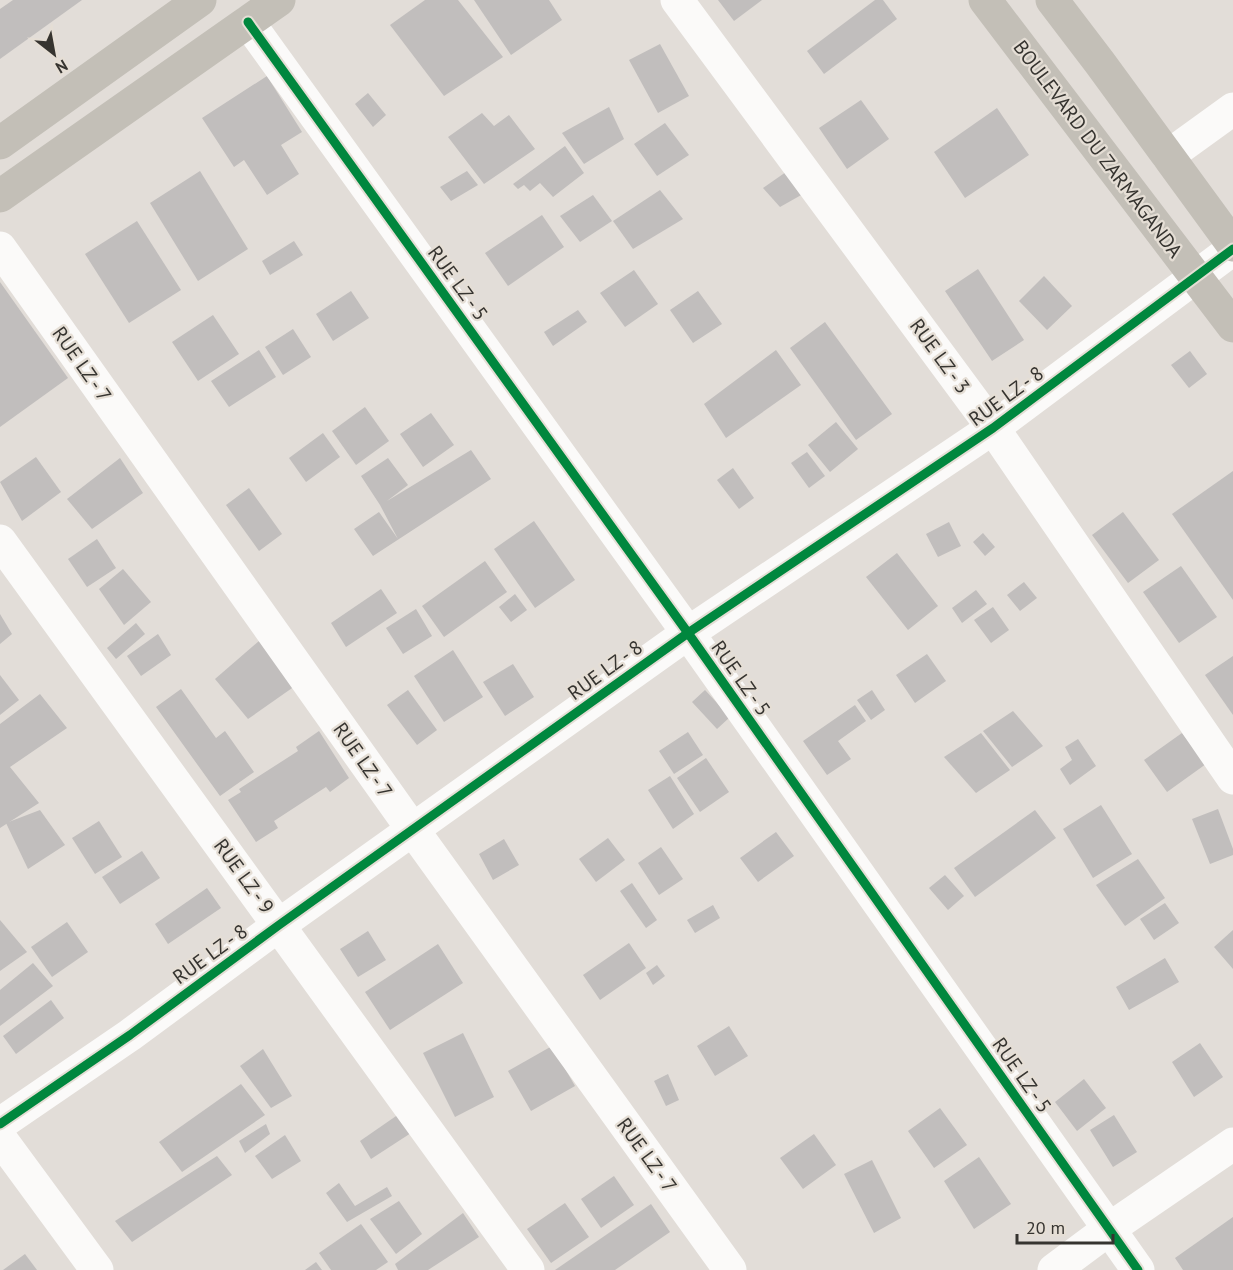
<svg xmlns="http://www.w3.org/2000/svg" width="1233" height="1270" font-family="'PT Sans',sans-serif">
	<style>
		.building { fill: #c1bebd }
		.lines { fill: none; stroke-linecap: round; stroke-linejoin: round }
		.minor { stroke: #fbfaf9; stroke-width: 33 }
		.major { stroke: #c3bfb7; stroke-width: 33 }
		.cycleway-casing { stroke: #e5ded5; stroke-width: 13 }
		.cycleway { stroke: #00873e; stroke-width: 9 }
		.labels { text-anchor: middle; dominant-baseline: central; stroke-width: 4.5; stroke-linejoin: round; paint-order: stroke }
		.street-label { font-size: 20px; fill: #363430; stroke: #e5ded5 }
	</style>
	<rect width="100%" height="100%" fill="#e2ddd8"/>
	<g class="building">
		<path d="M13 0H82L0 59V9Z"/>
		<path d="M425 0H458L503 57 444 96 390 25Z"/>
		<path d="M474 0H549L562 20 511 55Z"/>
		<path d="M718 0H762L734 21Z"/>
		<path d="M875 0H883L897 19 824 74 807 51Z"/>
		<path d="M660 44 689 96 658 113 629 60Z"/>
		<path d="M267 76 302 132 281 145 299 174 267 195 244 160 234 167 202 118Z"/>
		<path d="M368 93 386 115 373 127 355 104Z"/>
		<path d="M861 100 889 139 847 169 819 128Z"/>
		<path d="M609 107 624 139 584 164 562 133Z"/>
		<path d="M997 108 1029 155 965 198 934 152Z"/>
		<path d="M482 113 494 126 509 115 535 149 484 184 448 137Z"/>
		<path d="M665 123 689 155 657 176 634 144Z"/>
		<path d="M565 146 584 173 553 197 540 183 530 191 524 185 518 189 513 184Z"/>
		<path d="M200 171 248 249 198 281 150 203Z"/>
		<path d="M467 171 478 185 451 201 440 187Z"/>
		<path d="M786 172 803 194 780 207 763 188Z"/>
		<path d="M660 190 683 219 633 249 613 221Z"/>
		<path d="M593 195 612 221 580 242 560 216Z"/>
		<path d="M542 215 564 247 508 286 485 253Z"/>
		<path d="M137 221 181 290 129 323 85 254Z"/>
		<path d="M294 241 303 255 270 275 262 261Z"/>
		<path d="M978 269 1024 340 992 361 945 291Z"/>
		<path d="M634 270 658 304 625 327 600 293Z"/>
		<path d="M1044 276 1072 306 1047 330 1019 301Z"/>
		<path d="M0 282 68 378 0 427Z"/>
		<path d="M351 291 369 318 333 341 316 314Z"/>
		<path d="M698 291 722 324 693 343 670 310Z"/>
		<path d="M578 310 587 322 553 346 544 332Z"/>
		<path d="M213 315 239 354 198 381 172 342Z"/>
		<path d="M825 322 892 414 856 440 790 348Z"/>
		<path d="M293 329 311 357 283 375 265 347Z"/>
		<path d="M259 350 276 377 229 407 211 381Z"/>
		<path d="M776 350 801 385 726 438 704 404Z"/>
		<path d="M1190 351 1207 374 1189 388 1171 365Z"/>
		<path d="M365 407 389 441 356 465 332 431Z"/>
		<path d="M431 413 454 445 423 467 400 434Z"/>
		<path d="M836 422 858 449 830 472 808 445Z"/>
		<path d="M323 433 340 457 306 482 289 458Z"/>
		<path d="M471 450 491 479 373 556 354 529 379 512 398 539 380 505 361 476 388 458 408 485 387 501Z"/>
		<path d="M807 452 825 476 809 488 791 463Z"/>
		<path d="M36 457 61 492 22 521 0 482Z"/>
		<path d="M120 458 143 493 92 529 67 499Z"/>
		<path d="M733 468 754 498 739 509 717 480Z"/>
		<path d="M1233 471V600L1172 514Z"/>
		<path d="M249 488 282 534 259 551 226 505Z"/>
		<path d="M1123 512 1159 560 1128 583 1092 535Z"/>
		<path d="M534 521 575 580 535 608 494 549Z"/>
		<path d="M949 522 961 546 938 557 926 534Z"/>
		<path d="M983 533 995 547 985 556 973 542Z"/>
		<path d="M97 539 116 568 87 587 68 559Z"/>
		<path d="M897 553 938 606 908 630 866 577Z"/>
		<path d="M485 561 507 592 444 637 422 606Z"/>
		<path d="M1181 566 1217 617 1179 643 1143 592Z"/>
		<path d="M123 569 151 602 124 625 99 589Z"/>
		<path d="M1024 582 1037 598 1020 611 1007 595Z"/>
		<path d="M381 589 397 613 346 647 331 623Z"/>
		<path d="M976 590 987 604 962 623 952 608Z"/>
		<path d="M515 594 527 610 511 622 499 607Z"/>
		<path d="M993 607 1009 630 991 643 974 620Z"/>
		<path d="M416 609 432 636 403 654 386 628Z"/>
		<path d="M0 614 12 634 0 644Z"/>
		<path d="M136 623 145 634 116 659 107 648Z"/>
		<path d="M158 634 171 655 141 676 127 656Z"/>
		<path d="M259 641 295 686 248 719 215 679Z"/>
		<path d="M453 650 483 697 444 722 414 676Z"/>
		<path d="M927 654 946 681 915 703 896 675Z"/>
		<path d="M1233 656V715L1205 675Z"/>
		<path d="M513 664 534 697 505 716 483 682Z"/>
		<path d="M0 675 19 700 0 715Z"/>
		<path d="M181 689 216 738 225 731 254 772 220 796 156 707Z"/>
		<path d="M408 690 437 730 417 745 387 705Z"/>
		<path d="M705 690 730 717 717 729 692 702Z"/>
		<path d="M872 690 885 710 871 720 857 700Z"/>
		<path d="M40 694 67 728 10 767 39 803 0 828V724Z"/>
		<path d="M855 705 866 721 838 741 851 759 827 775 803 741Z"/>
		<path d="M1013 711 1043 746 1012 767 983 731Z"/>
		<path d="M319 731 349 778 330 792 326 787 274 821 278 828 256 842 228 800 241 792 239 789 298 751 296 747Z"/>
		<path d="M688 732 703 755 674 774 659 751Z"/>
		<path d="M981 733 1010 770 976 793 944 757Z"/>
		<path d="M1182 733 1206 764 1167 792 1144 760Z"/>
		<path d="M1078 739 1096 766 1070 785 1060 769 1072 760 1065 747Z"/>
		<path d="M706 758 729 792 700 812 677 778Z"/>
		<path d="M670 776 694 814 673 829 648 790Z"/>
		<path d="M1101 805 1132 854 1093 878 1063 829Z"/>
		<path d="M1218 809 1233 849V855L1210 864 1192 819Z"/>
		<path d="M40 810 65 845 28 869 6 823Z"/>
		<path d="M1035 810 1056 838 975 897 954 868Z"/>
		<path d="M99 821 122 857 95 874 72 838Z"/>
		<path d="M776 832 794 856 758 882 740 858Z"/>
		<path d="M608 838 625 860 596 882 579 859Z"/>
		<path d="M504 839 519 865 493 880 479 854Z"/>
		<path d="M661 847 683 879 659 895 638 863Z"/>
		<path d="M142 851 160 878 120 904 102 877Z"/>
		<path d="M1138 859 1165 898 1125 926 1096 885Z"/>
		<path d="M945 875 964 896 948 910 929 888Z"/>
		<path d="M632 883 657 920 646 928 620 891Z"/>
		<path d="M207 888 221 908 168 944 155 924Z"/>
		<path d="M1165 903 1179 923 1154 940 1140 919Z"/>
		<path d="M713 905 720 918 695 933 687 920Z"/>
		<path d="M0 920 27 952 0 971Z"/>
		<path d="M67 922 88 952 52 977 31 947Z"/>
		<path d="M1233 930V969L1214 947Z"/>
		<path d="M368 931 386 960 358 977 340 949Z"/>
		<path d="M629 943 646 968 600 1000 583 975Z"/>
		<path d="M438 944 463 983 390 1030 365 992Z"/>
		<path d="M1165 958 1179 982 1129 1010 1116 987Z"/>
		<path d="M33 963 53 986 0 1026V990Z"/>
		<path d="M657 965 665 976 653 985 646 973Z"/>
		<path d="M51 1000 64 1018 16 1054 3 1036Z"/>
		<path d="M729 1026 748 1056 715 1076 697 1046Z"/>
		<path d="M463 1033 494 1097 455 1117 423 1053Z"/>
		<path d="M1200 1043 1223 1077 1194 1097 1172 1062Z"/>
		<path d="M552 1046 575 1086 531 1111 508 1071Z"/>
		<path d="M263 1049 292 1096 271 1108 240 1066Z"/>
		<path d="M668 1074 679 1100 666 1106 654 1081Z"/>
		<path d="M1084 1079 1106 1108 1077 1131 1055 1102Z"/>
		<path d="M241 1084 265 1115 182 1172 159 1142Z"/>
		<path d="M940 1108 967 1145 934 1168 908 1131Z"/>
		<path d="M399 1114 411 1133 371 1159 360 1141Z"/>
		<path d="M1114 1115 1137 1152 1113 1167 1090 1130Z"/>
		<path d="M266 1124 270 1134 245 1153 239 1141Z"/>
		<path d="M814 1134 836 1165 803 1189 780 1158Z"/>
		<path d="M285 1135 301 1161 272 1179 255 1156Z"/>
		<path d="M217 1156 232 1175 132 1242 115 1221Z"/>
		<path d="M979 1157 1011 1204 974 1229 944 1181Z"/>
		<path d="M872 1160 901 1218 874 1233 844 1174Z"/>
		<path d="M614 1176 634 1205 601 1228 581 1199Z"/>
		<path d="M339 1183 355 1206 387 1187 392 1196 347 1222 326 1193Z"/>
		<path d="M399 1201 422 1234 396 1254 370 1219Z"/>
		<path d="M565 1203 589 1237 551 1263 527 1229Z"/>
		<path d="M651 1204 670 1232 615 1270H555Z"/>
		<path d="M463 1213 479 1237 428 1270H398L395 1264Z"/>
		<path d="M1233 1217V1270H1183L1175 1258Z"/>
		<path d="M361 1224 388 1262 376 1270H331L319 1253Z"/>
		<path d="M25 1254 37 1270H3Z"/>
		<path d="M316 1262 322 1270H305Z"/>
	</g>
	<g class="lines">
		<g class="minor">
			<path d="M677 0 993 428 1233 778"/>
			<path d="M248 22 688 633 1138 1270"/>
			<path d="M1168 156 1233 109"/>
			<path d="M0 248 413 830 730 1270"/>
			<path d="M0 541 528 1270"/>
			<path d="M0 1124 130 1035 279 925 688 633 993 428 1233 249"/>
			<path d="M0 1138 97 1270"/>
			<path d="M1054 1270 1109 1229 1233 1144"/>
		</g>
		<g class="major">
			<path d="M985 0 1233 326"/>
			<path d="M1052 0 1100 63 1233 245"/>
			<path d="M0 143 200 0"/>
			<path d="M0 196 279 0"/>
		</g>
		<defs>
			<g id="cycleway">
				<path d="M248 22 688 633 1138 1270"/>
				<path d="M0 1124 130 1035 279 925 688 633 993 428 1233 249"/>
			</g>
		</defs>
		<use href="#cycleway" class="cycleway-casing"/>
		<use href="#cycleway" class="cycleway"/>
	</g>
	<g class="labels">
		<g class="street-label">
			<text transform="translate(1098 149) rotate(53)">BOULEVARD DU ZARMAGANDA</text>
			<text transform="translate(458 283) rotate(54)">RUE LZ - 5</text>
			<text transform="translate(940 356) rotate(54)">RUE LZ - 3</text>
			<text transform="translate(82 364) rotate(55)">RUE LZ - 7</text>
			<text transform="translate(1006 396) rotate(-36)">RUE LZ - 8</text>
			<text transform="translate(605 670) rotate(-36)">RUE LZ - 8</text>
			<text transform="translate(741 678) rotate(55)">RUE LZ - 5</text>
			<text transform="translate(363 760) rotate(55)">RUE LZ - 7</text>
			<text transform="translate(244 876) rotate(54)">RUE LZ - 9</text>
			<text transform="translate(210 954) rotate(-36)">RUE LZ - 8</text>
			<text transform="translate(1022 1075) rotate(55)">RUE LZ - 5</text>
			<text transform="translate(647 1155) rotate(54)">RUE LZ - 7</text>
		</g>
	</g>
	<g transform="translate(54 54) rotate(149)" stroke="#e5ded5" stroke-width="4.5" paint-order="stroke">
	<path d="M0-4.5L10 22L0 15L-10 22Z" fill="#363430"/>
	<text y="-9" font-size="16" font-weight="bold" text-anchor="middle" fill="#363430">N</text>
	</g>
	<path d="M1017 1234v9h96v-9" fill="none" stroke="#363430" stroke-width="3"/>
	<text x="1026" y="1234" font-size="18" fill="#363430" stroke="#e5ded5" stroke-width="4.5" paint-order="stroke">20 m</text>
</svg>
